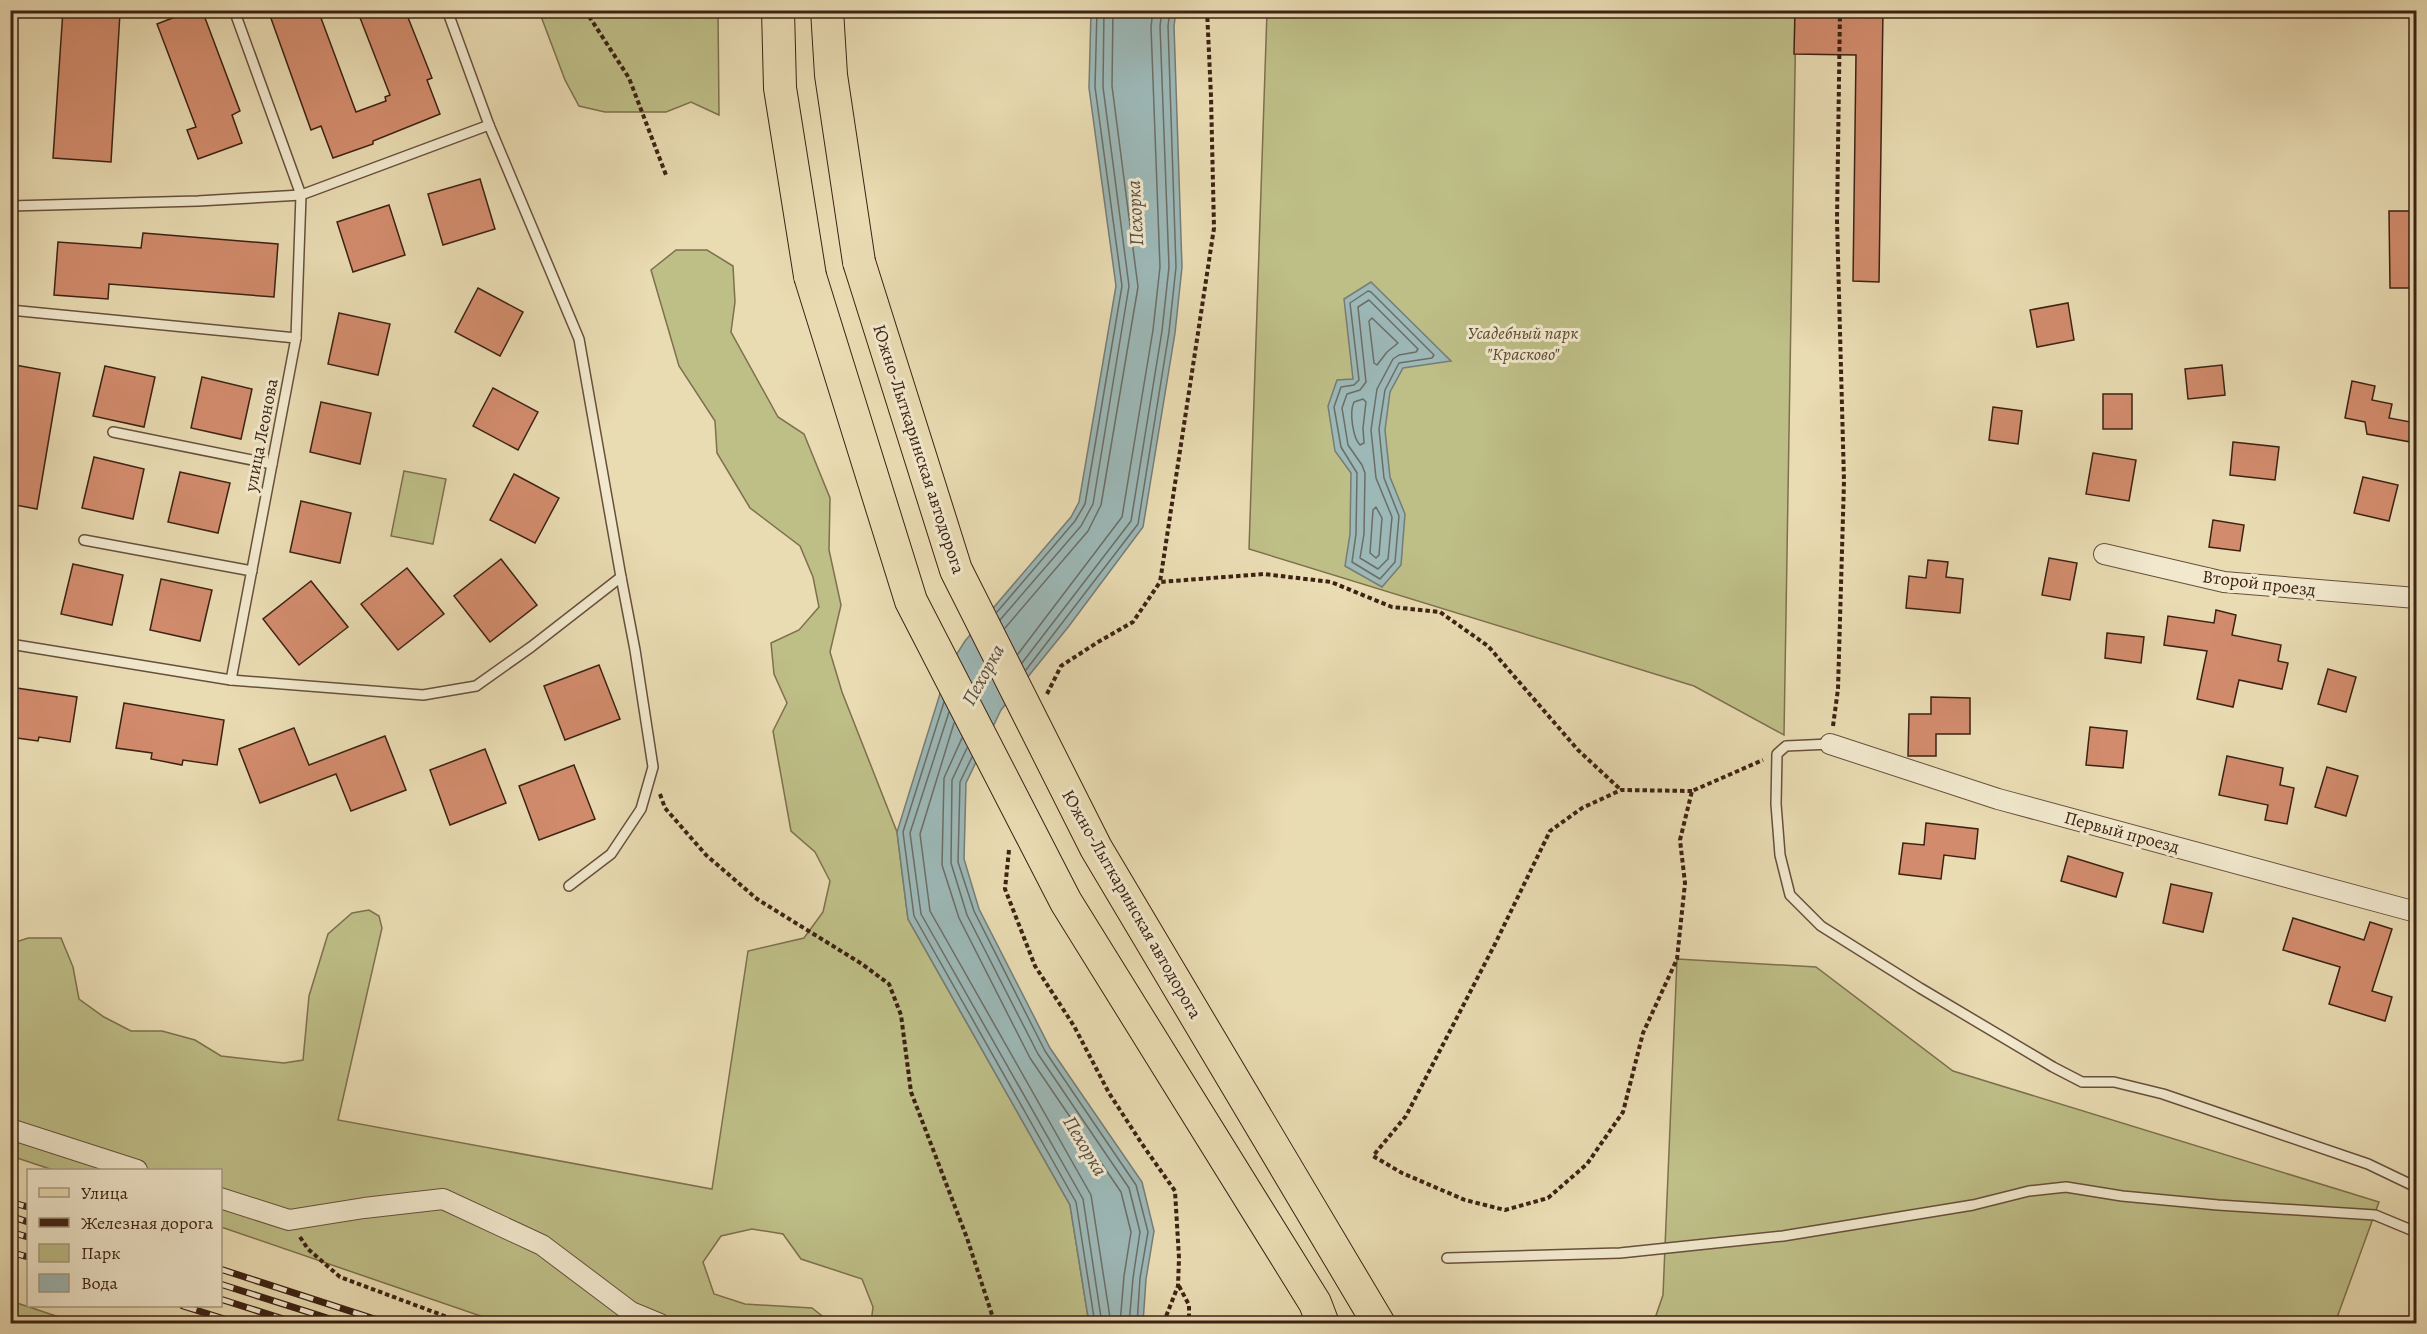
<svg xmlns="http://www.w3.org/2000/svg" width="2427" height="1334" font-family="Alegreya,serif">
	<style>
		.green { fill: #bebe87; stroke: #7e704e; stroke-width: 1.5 }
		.water { fill: #9cb8b7; stroke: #767c76; stroke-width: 1.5 }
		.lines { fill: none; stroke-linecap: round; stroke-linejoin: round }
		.shore { stroke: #6c6d66; stroke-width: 1.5 }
		.building { fill: #d28c6d; stroke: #3d2214; stroke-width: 1.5 }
		.lane-casing { stroke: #68503c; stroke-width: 12 }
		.street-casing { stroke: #68503c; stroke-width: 22 }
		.primary-casing { stroke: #3d2214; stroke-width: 34 }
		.path { stroke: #3d2214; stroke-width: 4; stroke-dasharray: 4.5 3; stroke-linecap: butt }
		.lane { stroke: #f1e8cd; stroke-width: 9 }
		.street { stroke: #f1e8cd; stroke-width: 20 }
		.primary { stroke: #e9dbb2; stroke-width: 32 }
		.rail-casing { stroke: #3d2214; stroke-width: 7 }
		.rail { stroke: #f1e8cd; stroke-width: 4.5; stroke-dasharray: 14; stroke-linecap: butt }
		.primary-bridge-casing { stroke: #3d2214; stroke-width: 34; stroke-linecap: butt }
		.primary-bridge { stroke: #e9dbb2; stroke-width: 32 }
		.labels { text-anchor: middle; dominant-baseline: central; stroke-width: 6; stroke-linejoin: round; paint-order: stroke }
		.park-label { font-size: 18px; font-style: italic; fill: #5d4931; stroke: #f1e8cd }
		.street-label { font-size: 18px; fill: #3d2214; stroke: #f1e8cd }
		.water-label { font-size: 20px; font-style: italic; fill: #5a4f45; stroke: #f1e8cd }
	</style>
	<rect width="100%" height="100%" fill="#e9dbb2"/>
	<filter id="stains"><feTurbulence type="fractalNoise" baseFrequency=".00333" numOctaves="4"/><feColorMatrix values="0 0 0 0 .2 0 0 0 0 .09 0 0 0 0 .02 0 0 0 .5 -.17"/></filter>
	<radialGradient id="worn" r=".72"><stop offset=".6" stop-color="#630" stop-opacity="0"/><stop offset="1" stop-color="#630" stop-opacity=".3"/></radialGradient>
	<g class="green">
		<path d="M539 11H718L719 115 691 102 666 112H605L579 106 565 80Z"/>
		<path d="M1267 11H1796L1784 735 1694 686 1249 549Z"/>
		<path d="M676 250H707L733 266 735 302 731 332 778 417 804 434 830 498 829 550 841 605 830 652 842 692 897 832 908 919 1070 1205 1089 1323H871L873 1307 862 1279 801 1259 783 1234 752 1229 721 1236 703 1262 714 1294 745 1304 812 1308 831 1323H501L221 1227 220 1170H53L11 1156 10 944 28 938H61L73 967 79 999 104 1017 131 1031H162L195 1040 221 1056 284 1063 303 1060 309 996 328 934 352 913 369 910 379 916 382 928 338 1120 712 1189 748 951 804 938 823 912 830 881 815 852 791 831 773 731 787 703 774 674 771 643 799 630 819 607 813 577 800 546 750 508 717 453 715 421 679 366 651 270Z"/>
		<path d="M404 471 446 479 433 544 391 536Z"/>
		<path d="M1677 959 1816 967 1953 1071 2379 1202 2335 1323 1653 1324 1663 1295Z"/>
		<path d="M10 1301H11L77 1323H11Z"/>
	</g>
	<g class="water">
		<path d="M1091 11H1176L1174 26 1182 267 1175 333 1143 527 1069 626 1001 710 966 783 964 859 979 909 1050 1048 1142 1182 1154 1231 1146 1279 1143 1323H1089L1070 1205 908 919 897 832 948 668 965 641 1071 517 1079 502 1116 286 1089 88Z"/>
		<path d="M1371 282 1451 361 1403 368 1390 392 1385 430 1390 477 1405 514 1401 565 1382 587 1345 566 1350 534 1351 473 1335 451 1328 406 1337 380 1353 379 1344 299Z"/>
	</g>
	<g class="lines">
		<g class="shore">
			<path d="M1368 291 1371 292 1434 355 1432 358 1399 363 1385 390 1379 429 1384 478 1399 516 1395 562 1380 579 1352 562 1356 534 1357 473 1341 447 1334 407 1341 387 1354 385 1359 380 1350 303Z"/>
			<path d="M1369 300 1418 349 1416 352 1399 355 1393 359 1377 389 1371 430 1376 478 1392 517 1388 559 1378 569 1360 558 1364 534 1365 473 1362 465 1348 445 1342 408 1347 394 1360 390 1366 382 1358 307Z"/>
			<path d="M1372 318 1398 343 1387 352 1377 365 1374 363 1369 321Z"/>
			<path d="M1363 399 1366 402 1363 428 1364 443 1360 445C1353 438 1349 412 1354 402Z"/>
			<path d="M1376 507 1382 518 1379 555 1376 558 1370 553 1373 510Z"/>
			<path d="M997 612 1075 521 1085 504 1122 286 1095 87 1097 10"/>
			<path d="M1000 620 1081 526 1093 504 1129 286 1103 87 1104 10"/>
			<path d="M1005 628 1088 531 1101 505 1138 287 1112 86 1113 10"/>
			<path d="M1018 654 1122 517 1153 330 1160 267 1151 27 1153 10"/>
			<path d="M1022 663 1131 521 1162 331 1169 267 1160 26 1162 10"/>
			<path d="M1026 670 1138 524 1169 332 1176 267 1168 26 1170 10"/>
			<path d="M944 702 903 832 914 916 1076 1202 1095 1324"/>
			<path d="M949 712 910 833 921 914 1083 1199 1102 1324"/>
			<path d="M954 723 920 834 930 911 1091 1195 1111 1324"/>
			<path d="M962 738 944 778 942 865 959 918 1030 1058 1121 1192 1131 1232 1124 1276 1120 1324"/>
			<path d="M967 748 952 780 951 863 967 915 1038 1054 1129 1188 1140 1232 1133 1278 1129 1324"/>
			<path d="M972 757 960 782 958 862 974 911 1045 1051 1136 1185 1148 1232 1140 1278 1137 1324"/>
		</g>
	</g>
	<g class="building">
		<path d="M63 10 120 13 111 162 53 158Z"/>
		<path d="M193 10H202L240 111 232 115 242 143 198 159 187 130 196 127 157 24Z"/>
		<path d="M268 10H318L356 112 386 101 385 97 390 95 357 10H405L432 78 427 80 440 114 373 141V144L333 158 321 126 311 130Z"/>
		<path d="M1795 10H1883L1879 282 1853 281 1856 55 1794 54Z"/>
		<path d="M480 179 495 229 443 245 428 194Z"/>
		<path d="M389 205 405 255 353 272 337 222Z"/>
		<path d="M2389 211H2416V288H2390Z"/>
		<path d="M143 233 278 244 274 297 109 284 108 299 54 295 58 242 141 248Z"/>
		<path d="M478 288 523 312 500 356 455 332Z"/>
		<path d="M2068 303 2074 340 2037 347 2030 310Z"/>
		<path d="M339 313 390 324 378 375 328 364Z"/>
		<path d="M15 365 60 373 37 509 10 504V393Z"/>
		<path d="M2222 365 2225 395 2188 399 2185 369Z"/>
		<path d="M105 366 155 377 144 427 93 416Z"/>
		<path d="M202 377 252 389 241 439 191 428Z"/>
		<path d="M2352 381 2375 386 2372 400 2392 404 2389 418 2416 423V443L2367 434 2365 422 2345 418Z"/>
		<path d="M493 388 538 412 518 450 473 426Z"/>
		<rect x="2103" y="394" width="29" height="35"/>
		<path d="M321 402 371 413 360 464 310 452Z"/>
		<path d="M1993 407 2022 411 2018 444 1989 440Z"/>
		<path d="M2233 442 2279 447 2275 480 2230 475Z"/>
		<path d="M2093 453 2136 460 2129 501 2086 494Z"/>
		<path d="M94 457 144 469 133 519 82 508Z"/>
		<path d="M180 472 230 483 218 533 168 522Z"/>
		<path d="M514 474 559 498 535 543 490 520Z"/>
		<path d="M2363 477 2398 485 2389 521 2354 513Z"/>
		<path d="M301 501 351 513 340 563 290 552Z"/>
		<path d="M2213 520 2244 525 2240 551 2209 547Z"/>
		<path d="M2049 558 2077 563 2070 600 2042 595Z"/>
		<path d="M501 559 537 605 490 642 454 596Z"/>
		<path d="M1928 560 1948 562 1946 577 1963 579 1960 613 1906 608 1909 576 1926 578Z"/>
		<path d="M73 564 123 575 112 625 61 614Z"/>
		<path d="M407 568 444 614 398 650 361 604Z"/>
		<path d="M161 579 212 590 200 641 150 630Z"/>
		<path d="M311 581 348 627 299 665 263 619Z"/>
		<path d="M2216 610 2236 615 2232 635 2281 645 2278 661 2288 663 2282 689 2239 680 2233 707 2197 699 2207 651 2164 645 2168 616 2214 623Z"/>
		<path d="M2107 633 2144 637 2141 663 2105 658Z"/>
		<path d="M599 665 620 719 565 740 544 686Z"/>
		<path d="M2328 669 2356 677 2346 712 2318 704Z"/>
		<path d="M10 687 77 697 70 742 39 737 38 741 10 737Z"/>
		<path d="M1931 697 1970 698V734H1936V756H1908L1909 714H1931Z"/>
		<path d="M124 703 224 720 217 765 183 760 182 765 151 759 152 753 116 748Z"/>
		<path d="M2090 727 2127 731 2123 768 2086 765Z"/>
		<path d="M294 728 309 765 385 736 406 790 351 811 336 774 260 803 239 749Z"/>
		<path d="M485 749 506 803 450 825 430 770Z"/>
		<path d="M2227 756 2283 768 2280 785 2294 788 2287 824 2265 820 2268 805 2219 795Z"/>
		<path d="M574 765 595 819 539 840 519 786Z"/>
		<path d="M2327 767 2358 776 2346 816 2315 807Z"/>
		<path d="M1926 823 1978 829 1975 859 1944 855 1941 879 1899 874 1903 843 1924 845Z"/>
		<path d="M2068 856 2123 873 2116 897 2061 881Z"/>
		<path d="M2171 884 2212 893 2203 932 2163 923Z"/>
		<path d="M2293 918 2364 940 2370 922 2392 929 2372 991 2392 997 2385 1021 2329 1004 2340 967 2283 950Z"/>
	</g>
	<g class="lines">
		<defs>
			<g id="lane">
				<path d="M10 206 198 201 301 195 489 125 447 10"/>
				<path d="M10 310 296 338"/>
				<path d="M113 432 272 464"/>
				<path d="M84 540 252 571"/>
				<path d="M10 644 231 680 423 695 476 686 531 647 621 577 579 339 489 125"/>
				<path d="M231 680 296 338 301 195 234 10"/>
				<path d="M1830 744 1786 746 1777 754 1776 804 1780 855 1790 895 1821 926 1920 988 2053 1067 2082 1082H2114L2163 1094 2368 1164 2416 1187"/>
				<path d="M569 886 611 854 641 809 653 767 635 650 621 577"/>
				<path d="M1447 1258 1620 1253 1783 1236 1973 1205 2029 1191 2066 1187 2122 1196 2218 1205 2375 1215 2416 1232"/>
			</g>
			<g id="street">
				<path d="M2104 554 2224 582 2416 598"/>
				<path d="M1830 744 1998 799 2416 912"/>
				<path d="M10 1129 137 1170"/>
				<path d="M220 1198 289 1220 364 1208 443 1199 542 1245 631 1312 660 1324"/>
			</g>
			<g id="primary">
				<path d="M778 10 780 88 810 276"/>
				<path d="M827 10 831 75 859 262"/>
			</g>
		</defs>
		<use href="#lane" class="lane-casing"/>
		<use href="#street" class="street-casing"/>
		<use href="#primary" class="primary-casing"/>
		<g class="path">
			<path d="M585 10 629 78 666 175"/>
			<path d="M1207 10 1211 96 1214 228 1160 582 1264 574 1331 582 1392 607 1440 612 1488 646 1578 750 1621 790"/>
			<path d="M1047 694 1061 666 1098 642 1133 622 1160 582"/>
			<path d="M1833 726 1838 689 1844 481 1837 220 1840 10"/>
			<path d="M1692 791 1621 790 1582 808 1550 831 1495 944 1406 1116 1373 1156 1402 1173 1465 1200 1505 1210 1548 1198 1587 1164 1623 1112 1643 1033 1677 959 1685 883 1680 840 1692 791 1763 760"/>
			<path d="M660 794 665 808 706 855 757 899 862 964 889 984 901 1015 911 1092 967 1238 995 1324"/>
			<path d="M1009 850 1005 889 1035 966 1074 1026 1109 1093 1142 1144 1175 1191 1179 1258 1178 1286 1163 1324"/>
			<path d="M300 1237 308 1249 340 1277 466 1324"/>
			<path d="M1179 1286 1189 1305V1324"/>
		</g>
		<use href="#lane" class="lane"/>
		<use href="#street" class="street"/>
		<use href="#primary" class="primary"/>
		<defs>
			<g id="rail">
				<path d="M10 1202 28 1207"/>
				<path d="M10 1216 28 1222"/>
				<path d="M10 1232 28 1237"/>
				<path d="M10 1252 28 1257"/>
				<path d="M220 1269 390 1324"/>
				<path d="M220 1284 346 1324"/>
				<path d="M220 1299 299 1324"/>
				<path d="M183 1306 240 1324"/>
			</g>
		</defs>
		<use href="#rail" class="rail-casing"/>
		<use href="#rail" class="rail"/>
		<defs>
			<g id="primary-bridge">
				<path d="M859 262 956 570 1096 848 1379 1324"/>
				<path d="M810 276 911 601 1066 902 1315 1303 1323 1324"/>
			</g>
		</defs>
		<use href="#primary-bridge" class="primary-bridge-casing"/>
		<use href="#primary-bridge" class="primary-bridge"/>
	</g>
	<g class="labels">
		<g class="park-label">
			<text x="1523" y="333">Усадебный парк<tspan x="1523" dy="21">"Красково"</tspan></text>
		</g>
		<g class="street-label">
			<text transform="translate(261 435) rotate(-79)">улица Леонова</text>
			<text transform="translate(919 449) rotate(72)">Южно-Лыткаринская автодорога</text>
			<text transform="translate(2259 583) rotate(7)">Второй проезд</text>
			<text transform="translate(2122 832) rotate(15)">Первый проезд</text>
			<text transform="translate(1132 904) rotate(60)">Южно-Лыткаринская автодорога</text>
		</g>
		<g class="water-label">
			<text transform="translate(1135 213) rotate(-93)">Пехорка</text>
			<text transform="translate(983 675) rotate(-61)">Пехорка</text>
			<text transform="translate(1085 1146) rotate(59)">Пехорка</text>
		</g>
	</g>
	<rect width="2427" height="1334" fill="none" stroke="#e9dbb2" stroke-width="36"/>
	<rect x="12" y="12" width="2403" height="1310" fill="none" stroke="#3d2214" stroke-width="3"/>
	<rect x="18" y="18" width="2391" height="1298" fill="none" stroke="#3d2214" stroke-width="1.5"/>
	<rect x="27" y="1169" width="195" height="138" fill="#f1e8cd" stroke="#a99983" stroke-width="1.5"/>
	<rect x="39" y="1188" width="30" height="9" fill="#e9dbb2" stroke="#a99983" stroke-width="1.5"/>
	<text x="81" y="1199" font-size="18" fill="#3d2214">Улица</text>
	<rect x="39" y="1218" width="30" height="9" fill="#3d2214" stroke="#a99983" stroke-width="1.5"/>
	<text x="81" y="1229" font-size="18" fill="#3d2214">Железная дорога</text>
	<rect x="39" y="1244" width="30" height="18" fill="#bebe87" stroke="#a99983" stroke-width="1.5"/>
	<text x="81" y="1259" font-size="18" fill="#3d2214">Парк</text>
	<rect x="39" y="1274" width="30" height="18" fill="#9cb8b7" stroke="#a99983" stroke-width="1.5"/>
	<text x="81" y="1289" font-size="18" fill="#3d2214">Вода</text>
	<rect width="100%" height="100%" filter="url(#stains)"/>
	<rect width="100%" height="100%" fill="url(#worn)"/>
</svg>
